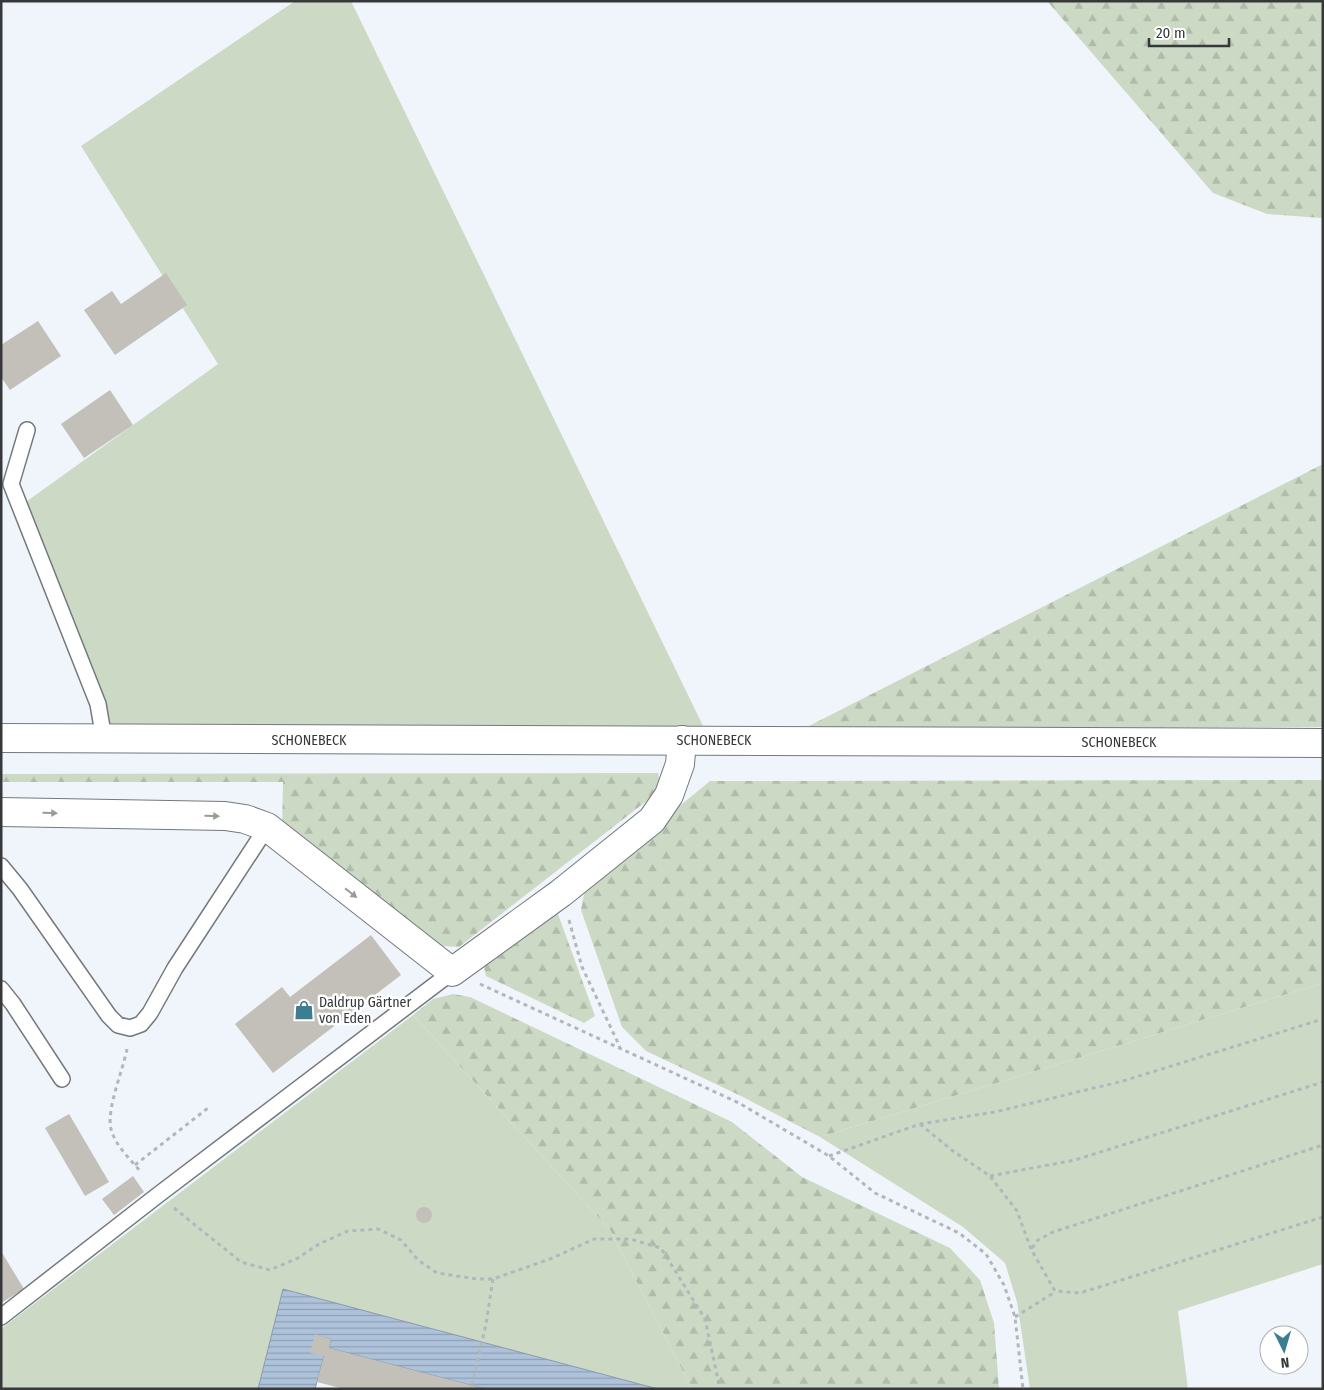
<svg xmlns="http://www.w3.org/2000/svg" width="1324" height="1390" font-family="'Fira Sans Condensed',sans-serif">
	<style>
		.green { fill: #ccdac5 }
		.forest { fill: url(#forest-firs) }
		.water { fill: url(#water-rules); stroke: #8a99ab }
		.building { fill: #c3bfb9 }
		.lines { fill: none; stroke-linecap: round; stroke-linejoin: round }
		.service-casing { stroke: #74797d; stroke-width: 18 }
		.minor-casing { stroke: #74797d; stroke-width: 30 }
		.secondary-casing { stroke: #74797d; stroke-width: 30 }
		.path { stroke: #b3b7bc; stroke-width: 3; stroke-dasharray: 4 4; stroke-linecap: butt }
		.service { stroke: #fff; stroke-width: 15 }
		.minor { stroke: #fff; stroke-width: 28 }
		.secondary { stroke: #fff; stroke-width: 28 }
		.oneway { fill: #9a9c9c }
		.labels { text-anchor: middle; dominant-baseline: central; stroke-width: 5; stroke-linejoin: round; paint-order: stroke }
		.street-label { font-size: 14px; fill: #36383a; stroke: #fff }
		.poi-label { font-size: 14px; fill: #36383a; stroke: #fff; text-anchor: start }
	</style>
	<defs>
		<pattern id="forest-firs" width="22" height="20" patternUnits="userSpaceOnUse" patternTransform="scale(1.25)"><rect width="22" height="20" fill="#ccdac5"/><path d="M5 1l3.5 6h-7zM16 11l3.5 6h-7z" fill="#b0bcaa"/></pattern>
		<pattern id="water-rules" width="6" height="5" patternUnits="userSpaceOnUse" patternTransform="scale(1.25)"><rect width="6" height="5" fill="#aec3db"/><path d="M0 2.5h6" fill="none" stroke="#8e9fb3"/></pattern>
	</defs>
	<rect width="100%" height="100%" fill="#f0f5fb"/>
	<g class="green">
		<path d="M295 1H351L705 730 110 729 23 504 218 364 81 146Z"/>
		<path d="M1323 983V1264L1178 1311 1188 1389H1030L1017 1302 1005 1263 963 1227 820 1137Z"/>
		<path d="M413 1015 610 1230 692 1389H658L283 1289 258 1389H1V1329Z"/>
	</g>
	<g class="forest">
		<path d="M1047 1H1323V220L1322 218 1267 214 1213 193Z"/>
		<path d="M1323 464V727L803 729Z"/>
		<path d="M658 773 662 789 459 947 442 946 282 830 283 782H1V774Z"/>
		<path d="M1323 780V983L820 1137 741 1096 646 1051 622 1027 581 910 586 883 710 781Z"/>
		<path d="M547 911 558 914 595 1016 584 1023 486 976 483 962Z"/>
		<path d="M453 994 470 997 732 1122 802 1177 950 1248 980 1280 994 1323 999 1389H692L610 1230 413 1015 433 999Z"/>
	</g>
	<path class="water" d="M283 1289 658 1389H485L329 1348 331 1339 315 1335 324 1356 315 1389H258Z"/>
	<g class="building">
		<path d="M166 273 187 305 115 355 84 310 112 291 121 304Z"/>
		<path d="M38 321 61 356 10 390 1 377V345Z"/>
		<path d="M110 390 133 425 84 458 61 424Z"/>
		<path d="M371 935 401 975 273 1073 235 1024 282 987 290 997Z"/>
		<path d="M69 1114 109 1182 85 1196 45 1128Z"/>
		<path d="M133 1176 144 1192 114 1215 102 1199Z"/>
		<circle cx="424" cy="1215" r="8"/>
		<path d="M1 1251 24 1289 1 1303Z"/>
		<path d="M315 1334 331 1339 329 1348 485 1389H344L317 1382 324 1356 310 1353Z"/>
	</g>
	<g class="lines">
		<defs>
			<g id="service">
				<path d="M27 430 11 484 98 704 104 739"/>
				<path d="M1 866 20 889 109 1016 118 1025 130 1028 141 1024 150 1013 175 968 267 827"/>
				<path d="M1 989 13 1004 62 1079"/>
				<path d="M1 1317 158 1195 452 972"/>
			</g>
			<path id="minor" d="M1 812 225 816 245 819 267 827 452 972 561 893 652 820 669 795 680 764 682 740"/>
			<path id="secondary" d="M1 738 1323 743"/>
		</defs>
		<use href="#service" class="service-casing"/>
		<use href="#minor" class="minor-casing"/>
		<use href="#secondary" class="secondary-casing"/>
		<g class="path">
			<path d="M569 920 582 967 620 1047"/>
			<path d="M480 984 739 1103 829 1156 875 1193 959 1233 986 1254 1004 1285 1015 1317 1023 1389"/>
			<path d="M127 1049C123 1070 106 1110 111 1129 115 1145 130 1159 140 1171"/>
			<path d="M920 1124 953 1151 990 1176 1017 1211 1031 1249 1055 1291 1080 1293 1323 1217"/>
			<path d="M829 1156 920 1124 995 1112 1123 1081 1323 1019"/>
			<path d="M135 1165 208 1108"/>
			<path d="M990 1176 1075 1160 1323 1082"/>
			<path d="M174 1208 241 1262 270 1270 298 1258 319 1244 348 1231 378 1229 401 1240 418 1260 437 1273 477 1279H493L550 1259 594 1239H630L661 1248 705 1319 720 1389"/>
			<path d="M1032 1248 1038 1240 1053 1232 1323 1145"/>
			<path d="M1015 1317 1055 1292"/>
			<path d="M472 1385 486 1324 493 1279"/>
		</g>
		<use href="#service" class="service"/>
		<use href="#minor" class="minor"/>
		<use href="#secondary" class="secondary"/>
	</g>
	<defs><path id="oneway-solid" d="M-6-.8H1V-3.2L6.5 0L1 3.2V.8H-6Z" transform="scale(1.25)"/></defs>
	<g class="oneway">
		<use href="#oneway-solid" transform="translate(50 813) rotate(1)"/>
		<use href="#oneway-solid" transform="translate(212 816) rotate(1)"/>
		<use href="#oneway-solid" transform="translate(351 893) rotate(38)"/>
	</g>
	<defs>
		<symbol id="shop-bare" viewBox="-9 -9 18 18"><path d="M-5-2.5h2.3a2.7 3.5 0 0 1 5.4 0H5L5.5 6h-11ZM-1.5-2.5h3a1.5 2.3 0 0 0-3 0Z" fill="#3d7d91" stroke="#fff" stroke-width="2.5" paint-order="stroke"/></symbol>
	</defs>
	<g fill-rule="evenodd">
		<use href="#shop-bare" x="290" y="996" width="28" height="28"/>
	</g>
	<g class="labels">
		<g class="street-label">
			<text x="309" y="740">SCHONEBECK</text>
			<text x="714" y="740">SCHONEBECK</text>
			<text x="1119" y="742">SCHONEBECK</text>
		</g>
		<g class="poi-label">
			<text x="319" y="1002">Daldrup Gärtner<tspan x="319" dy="16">von Eden</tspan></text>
		</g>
	</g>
	<rect width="1324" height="1390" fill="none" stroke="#36383a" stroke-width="5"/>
	<g transform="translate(1284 1350) rotate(175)"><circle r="24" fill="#ffffff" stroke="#afafb0"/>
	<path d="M0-4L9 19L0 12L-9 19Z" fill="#3d7d91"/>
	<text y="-8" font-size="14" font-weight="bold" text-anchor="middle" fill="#36383a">N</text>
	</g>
	<path d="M1149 38v8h80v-8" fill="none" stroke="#36383a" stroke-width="2.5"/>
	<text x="1156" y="38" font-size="15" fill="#36383a" stroke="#ffffff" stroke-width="4" paint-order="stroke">20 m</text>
</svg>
